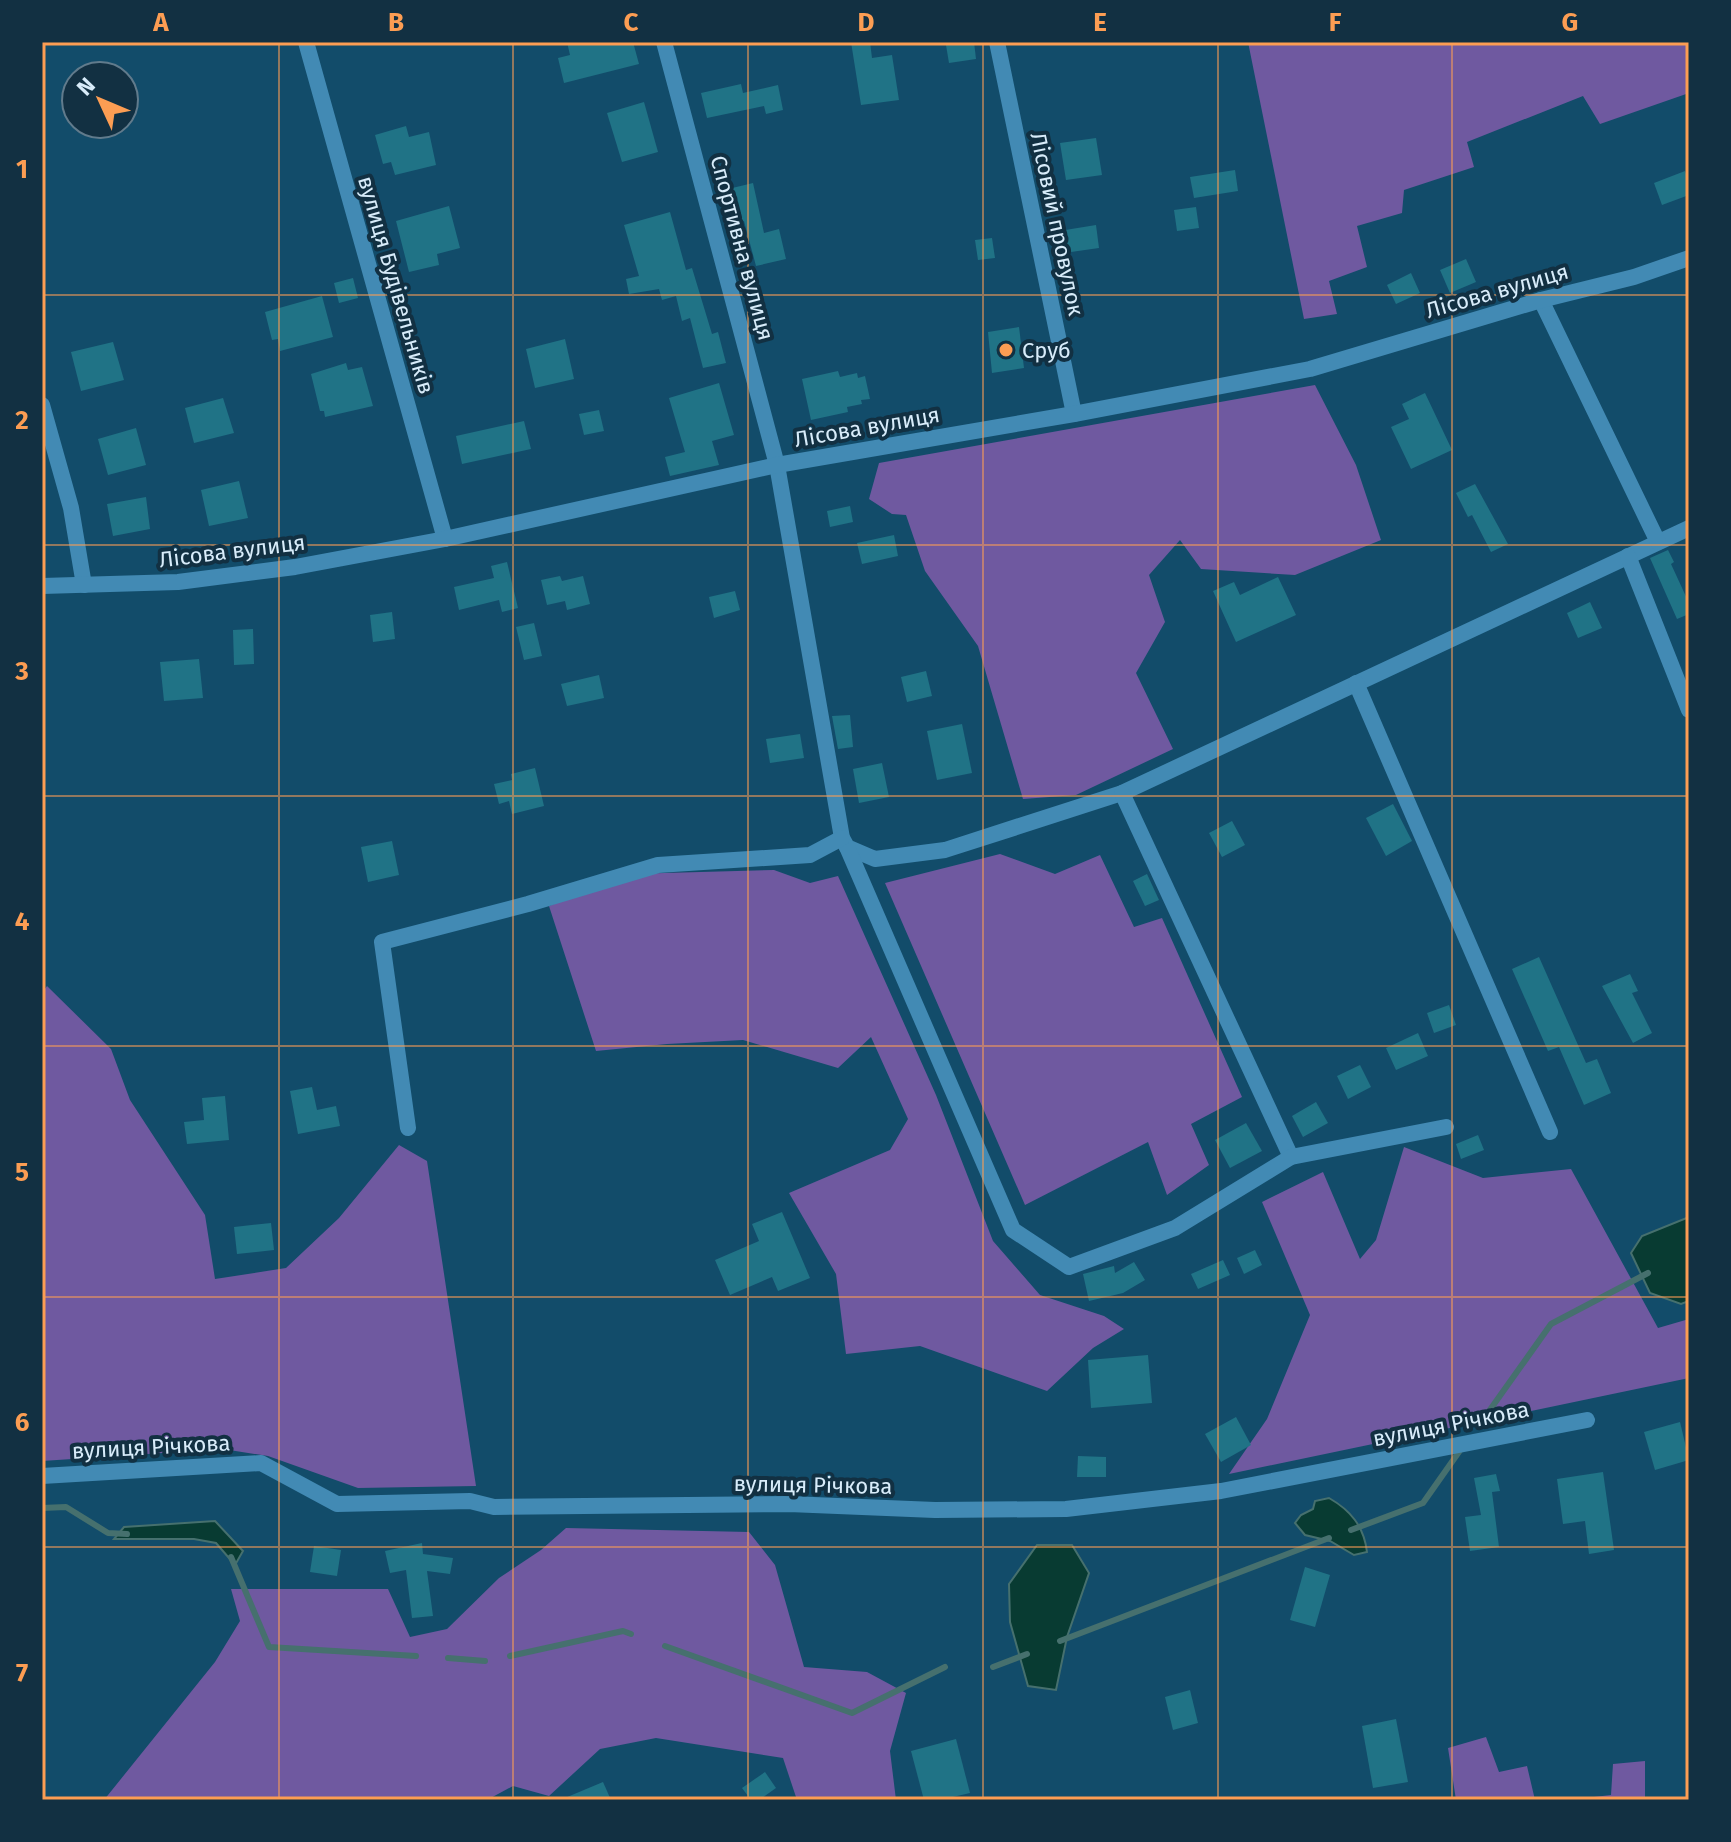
<svg xmlns="http://www.w3.org/2000/svg" width="1731" height="1842" font-family="'Fira Sans',sans-serif">
	<style>
		.green { fill: #6f59a0 }
		.water { fill: #083b32; stroke: #46706e; stroke-width: 2 }
		.lines { fill: none; stroke-linecap: round; stroke-linejoin: round }
		.stream { stroke: #46706e; stroke-width: 6 }
		.building { fill: #207386 }
		.minor { stroke: #428ab4; stroke-width: 16 }
		.grid { fill: none; stroke: #fc9d53; stroke-width: 2; stroke-opacity: 0.55 }
		.poi-dot { fill: #fc9d53; stroke: #123042; stroke-width: 3 }
		.labels { text-anchor: middle; dominant-baseline: central; stroke-width: 8; stroke-linejoin: round; paint-order: stroke }
		.street-label { font-size: 22px; fill: #d8ecfa; stroke: #123042 }
		.poi-label { font-size: 22px; fill: #d8ecfa; stroke: #123042; text-anchor: start }
		.neatline { fill: none; stroke: #fc9d53; stroke-width: 3 }
		.grid-label { font-size: 26px; text-anchor: middle; font-weight: bold; fill: #fc9d53 }
	</style>
	<rect width="100%" height="100%" fill="#124c6a"/>
	<g class="green">
		<path d="M1248 42H1689V93L1600 124 1583 96 1467 142 1474 167 1404 190 1402 213 1357 226 1367 267 1329 281 1337 314 1304 319Z"/>
		<path d="M1315 385 1356 465 1381 540 1295 575 1201 569 1180 540 1149 575 1165 622 1136 673 1173 749 1076 795 1023 799 978 646 925 571 906 515 892 514 869 499 879 463Z"/>
		<path d="M1000 854 1055 874 1100 855 1134 927 1162 918 1242 1097 1191 1124 1209 1165 1167 1195 1148 1142 1025 1205 885 883Z"/>
		<path d="M774 870 810 883 838 876 936 1095 993 1241 1040 1295 1104 1316 1124 1329 1093 1348 1047 1391 920 1346 846 1354 836 1274 789 1193 890 1150 908 1119 871 1037 838 1068 743 1040 667 1044 596 1051 549 906 628 874Z"/>
		<path d="M47 986 111 1049 130 1100 205 1215 215 1279 286 1268 339 1218 399 1145 427 1161 476 1486 358 1488 268 1456 223 1449 42 1461V993Z"/>
		<path d="M1404 1147 1483 1178 1571 1169 1658 1328 1689 1319V1378L1229 1474 1267 1419 1310 1315 1262 1202 1323 1172 1360 1259 1376 1240Z"/>
		<path d="M566 1528 749 1532 775 1565 804 1667 867 1672 906 1693 890 1751 896 1800H797L783 1758 656 1738 600 1749 549 1796 513 1786 487 1800H104L215 1662 240 1621 231 1589H388L410 1637 447 1629 499 1578 541 1550Z"/>
		<path d="M1486 1737 1499 1772 1527 1766 1535 1800H1456L1448 1748Z"/>
		<path d="M1645 1761V1800H1568L1611 1795 1613 1764Z"/>
	</g>
	<g class="water">
		<path d="M1689 1217V1301L1681 1304 1650 1293 1631 1253 1642 1236Z"/>
		<path d="M1329 1498C1350 1510 1364 1526 1367 1552L1354 1555 1330 1541 1305 1535 1295 1523 1301 1515 1313 1509 1315 1501Z"/>
		<path d="M215 1521 243 1551 235 1565 216 1543 194 1539H114L124 1527Z"/>
		<path d="M1037 1545H1072L1089 1573 1067 1637 1056 1690 1028 1686 1010 1622 1009 1584Z"/>
	</g>
	<g class="lines">
		<g class="stream">
			<path d="M1487 1414 1551 1324 1648 1273"/>
			<path d="M42 1508 66 1507 108 1533 127 1534"/>
			<path d="M1351 1530 1423 1503 1461 1449"/>
			<path d="M231 1557 269 1647 416 1656"/>
			<path d="M1060 1641 1329 1538"/>
			<path d="M665 1646 852 1713 945 1667"/>
			<path d="M510 1656 623 1631 631 1634"/>
			<path d="M448 1658 485 1661"/>
			<path d="M993 1667 1027 1654"/>
		</g>
	</g>
	<g class="building">
		<path d="M567 42H633L639 64 564 83 558 58 570 55Z"/>
		<path d="M851 42H870L872 58 892 55 899 100 861 105Z"/>
		<path d="M974 42 976 59 949 63 946 45Z"/>
		<path d="M741 84 743 93 778 85 783 110 766 114 764 106 707 118 701 93Z"/>
		<path d="M644 102 658 152 622 162 607 113Z"/>
		<path d="M406 126 409 137 429 132 436 165 395 175 391 162 383 164 375 135Z"/>
		<path d="M1096 138 1102 175 1066 180 1060 143Z"/>
		<path d="M1235 170 1238 191 1194 198 1190 177Z"/>
		<path d="M1685 171 1689 182V195L1662 205 1654 183Z"/>
		<path d="M753 183 764 233 779 229 786 259 756 266 744 221 732 224 724 190Z"/>
		<path d="M449 206 460 248 437 254 439 265 409 272 396 221Z"/>
		<path d="M1196 207 1199 228 1177 231 1174 210Z"/>
		<path d="M670 212 686 270 692 268 712 334 718 332 726 363 703 368 690 318 682 321 676 296 662 300 659 289 629 294 626 279 639 276 624 225Z"/>
		<path d="M1096 225 1099 248 1057 254 1053 232Z"/>
		<path d="M992 238 995 258 978 260 975 240Z"/>
		<path d="M1466 259 1476 282 1450 293 1440 270Z"/>
		<path d="M1411 273 1420 293 1396 304 1387 285Z"/>
		<path d="M353 278 358 298 339 303 334 283Z"/>
		<path d="M322 296 333 337 280 351 278 339 272 340 265 312Z"/>
		<path d="M1019 327 1024 368 992 373 988 332Z"/>
		<path d="M565 339 574 379 535 388 526 349Z"/>
		<path d="M113 342 124 380 81 391 71 352Z"/>
		<path d="M346 363 348 370 362 367 373 406 325 417 324 411H320L311 374Z"/>
		<path d="M838 371 840 377 857 373 858 378 865 376 870 399 861 400 862 404 847 407 848 412 811 420 802 379Z"/>
		<path d="M719 383 734 435 712 441 719 465 670 476 665 457 685 452 669 398Z"/>
		<path d="M1425 393 1452 450 1411 469 1391 427 1409 419 1402 404Z"/>
		<path d="M223 398 234 433 194 443 185 408Z"/>
		<path d="M599 410 604 431 584 435 579 414Z"/>
		<path d="M524 421 531 449 462 464 456 436Z"/>
		<path d="M136 428 146 465 108 475 98 439Z"/>
		<path d="M239 481 248 518 209 526 201 490Z"/>
		<path d="M1475 484 1508 544 1491 552 1472 515 1468 517 1456 493Z"/>
		<path d="M146 497 150 529 113 536 107 504Z"/>
		<path d="M850 506 853 522 830 527 827 511Z"/>
		<path d="M894 535 898 556 862 564 857 543Z"/>
		<path d="M1668 550 1674 562 1671 564 1689 603V614L1677 619 1650 558Z"/>
		<path d="M507 562 518 608 502 612 499 600 459 610 454 587 494 578 491 566Z"/>
		<path d="M560 576 562 581 583 576 590 604 567 610 565 601 547 605 541 580Z"/>
		<path d="M1278 577 1296 615 1236 642 1213 591 1234 582 1240 595Z"/>
		<path d="M735 591 740 610 714 618 709 597Z"/>
		<path d="M1590 602 1602 628 1578 638 1567 613Z"/>
		<path d="M392 612 395 639 373 642 370 615Z"/>
		<path d="M534 623 542 656 524 660 516 627Z"/>
		<path d="M253 629 254 664 234 665 233 630Z"/>
		<path d="M199 659 203 698 164 701 160 662Z"/>
		<path d="M926 671 932 696 907 702 901 677Z"/>
		<path d="M599 675 604 698 567 706 561 684Z"/>
		<path d="M850 715 853 747 838 749 832 716Z"/>
		<path d="M962 724 972 773 937 780 927 731Z"/>
		<path d="M800 734 804 758 770 763 766 739Z"/>
		<path d="M882 763 889 797 859 803 853 769Z"/>
		<path d="M535 768 544 806 512 814 509 801 499 804 494 784 512 780 511 774Z"/>
		<path d="M1393 804 1412 841 1386 856 1366 818Z"/>
		<path d="M1232 821 1245 845 1222 857 1209 833Z"/>
		<path d="M392 841 399 875 368 882 361 847Z"/>
		<path d="M1147 874 1159 900 1145 906 1133 881Z"/>
		<path d="M1539 957 1586 1063 1597 1059 1611 1093 1584 1105 1559 1047 1548 1051 1512 969Z"/>
		<path d="M1630 974 1638 991 1632 993 1652 1033 1633 1043 1602 986Z"/>
		<path d="M1449 1005 1456 1025 1434 1033 1427 1013Z"/>
		<path d="M1418 1033 1428 1056 1396 1070 1386 1048Z"/>
		<path d="M1360 1065 1371 1087 1348 1099 1337 1076Z"/>
		<path d="M312 1087 317 1110 336 1106 340 1126 298 1134 290 1091Z"/>
		<path d="M225 1096 229 1140 187 1144 184 1122 204 1120 202 1098Z"/>
		<path d="M1316 1102 1328 1123 1303 1137 1292 1116Z"/>
		<path d="M1246 1123 1262 1151 1230 1168 1215 1140Z"/>
		<path d="M1478 1135 1484 1150 1461 1159 1456 1144Z"/>
		<path d="M782 1212 810 1278 778 1291 772 1277 730 1295 715 1260 759 1241 752 1224Z"/>
		<path d="M271 1223 274 1250 237 1254 234 1227Z"/>
		<path d="M1255 1250 1262 1265 1244 1274 1237 1258Z"/>
		<path d="M1223 1260 1230 1275 1198 1289 1191 1274Z"/>
		<path d="M1134 1262 1145 1280 1123 1293 1089 1301 1083 1274 1114 1266 1115 1273Z"/>
		<path d="M1148 1355 1152 1403 1091 1408 1088 1360Z"/>
		<path d="M1236 1417 1251 1445 1221 1462 1205 1434Z"/>
		<path d="M1680 1422 1689 1460 1655 1470 1644 1432Z"/>
		<path d="M1078 1456 1106 1457V1477H1077Z"/>
		<path d="M1603 1472 1614 1550 1589 1554 1585 1521 1563 1524 1557 1479Z"/>
		<path d="M1496 1474 1500 1491 1492 1492 1499 1547 1470 1551 1465 1517 1481 1515 1474 1478Z"/>
		<path d="M422 1543 423 1554 453 1558 450 1574 427 1571 433 1616 412 1618 406 1570 390 1573 385 1551Z"/>
		<path d="M314 1546 341 1550 337 1576 310 1572Z"/>
		<path d="M1305 1567 1330 1575 1315 1627 1290 1620Z"/>
		<path d="M1190 1690 1198 1723 1173 1730 1165 1697Z"/>
		<path d="M1396 1719 1408 1782 1373 1788 1362 1726Z"/>
		<path d="M956 1739 970 1793 940 1800H924L911 1751Z"/>
		<path d="M765 1772 776 1788 759 1800H751L742 1788Z"/>
		<path d="M603 1782 611 1800H560Z"/>
	</g>
	<g class="lines">
		<g class="minor">
			<path d="M306 42 445 539"/>
			<path d="M664 42 777 465 842 838 847 847 875 859 945 850 1122 793 1689 528"/>
			<path d="M997 42 1074 414"/>
			<path d="M1541 300 1658 542"/>
			<path d="M42 405 71 508 84 585"/>
			<path d="M1628 556 1689 710"/>
			<path d="M42 586 178 582 295 567 445 539 777 465 1074 414 1310 369 1541 300 1634 277 1689 258"/>
			<path d="M1356 683 1550 1132"/>
			<path d="M1122 793 1291 1157"/>
			<path d="M847 847 1013 1230 1069 1267 1175 1228 1291 1157 1446 1127"/>
			<path d="M408 1128 382 942 528 904 658 865 810 855 842 838"/>
			<path d="M42 1476 261 1463 337 1504 470 1501 494 1507 789 1504 935 1510 1066 1509 1221 1491 1587 1420"/>
		</g>
	</g>
	<path class="grid" d="M279 42V1800M513 42V1800M748 42V1800M983 42V1800M1218 42V1800M1452 42V1800M42 295H1689M42 545H1689M42 796H1689M42 1046H1689M42 1297H1689M42 1547H1689"/>
	<circle class="poi-dot" cx="1006" cy="350" r="8"/>
	<g class="labels">
		<g class="street-label">
			<text transform="translate(1057 224) rotate(78)">Лісовий провулок</text>
			<text transform="translate(742 248) rotate(75)">Спортивна вулиця</text>
			<text transform="translate(396 285) rotate(74)">вулиця Будівельників</text>
			<text transform="translate(1497 291) rotate(-16)">Лісова вулиця</text>
			<text transform="translate(867 427) rotate(-10)">Лісова вулиця</text>
			<text transform="translate(232 551) rotate(-7)">Лісова вулиця</text>
			<text transform="translate(1451 1424) rotate(-11)">вулиця Річкова</text>
			<text transform="translate(151 1447) rotate(-3)">вулиця Річкова</text>
			<text transform="translate(813 1485) rotate(1)">вулиця Річкова</text>
		</g>
		<g class="poi-label">
			<text x="1022" y="350">Сруб</text>
		</g>
	</g>
	<rect width="1731" height="1842" fill="none" stroke="#123042" stroke-width="88"/>
	<g transform="translate(100 100) rotate(314)"><circle r="38" fill="#123042" stroke="#617b8c" stroke-width="2"/>
	<path d="M0-6L14 30L0 20L-14 30Z" fill="#fc9d53"/>
	<text y="-12" font-size="22" font-weight="bold" text-anchor="middle" fill="#d8ecfa">N</text>
	</g>
	<rect x="44" y="44" width="1643" height="1754" class="neatline"/>
	<g class="grid-label">
		<text x="161" y="31">A</text>
		<text x="396" y="31">B</text>
		<text x="631" y="31">C</text>
		<text x="866" y="31">D</text>
		<text x="1100" y="31">E</text>
		<text x="1335" y="31">F</text>
		<text x="1570" y="31">G</text>
		<text x="22" y="178">1</text>
		<text x="22" y="429">2</text>
		<text x="22" y="680">3</text>
		<text x="22" y="930">4</text>
		<text x="22" y="1181">5</text>
		<text x="22" y="1431">6</text>
		<text x="22" y="1682">7</text>
	</g>
</svg>
